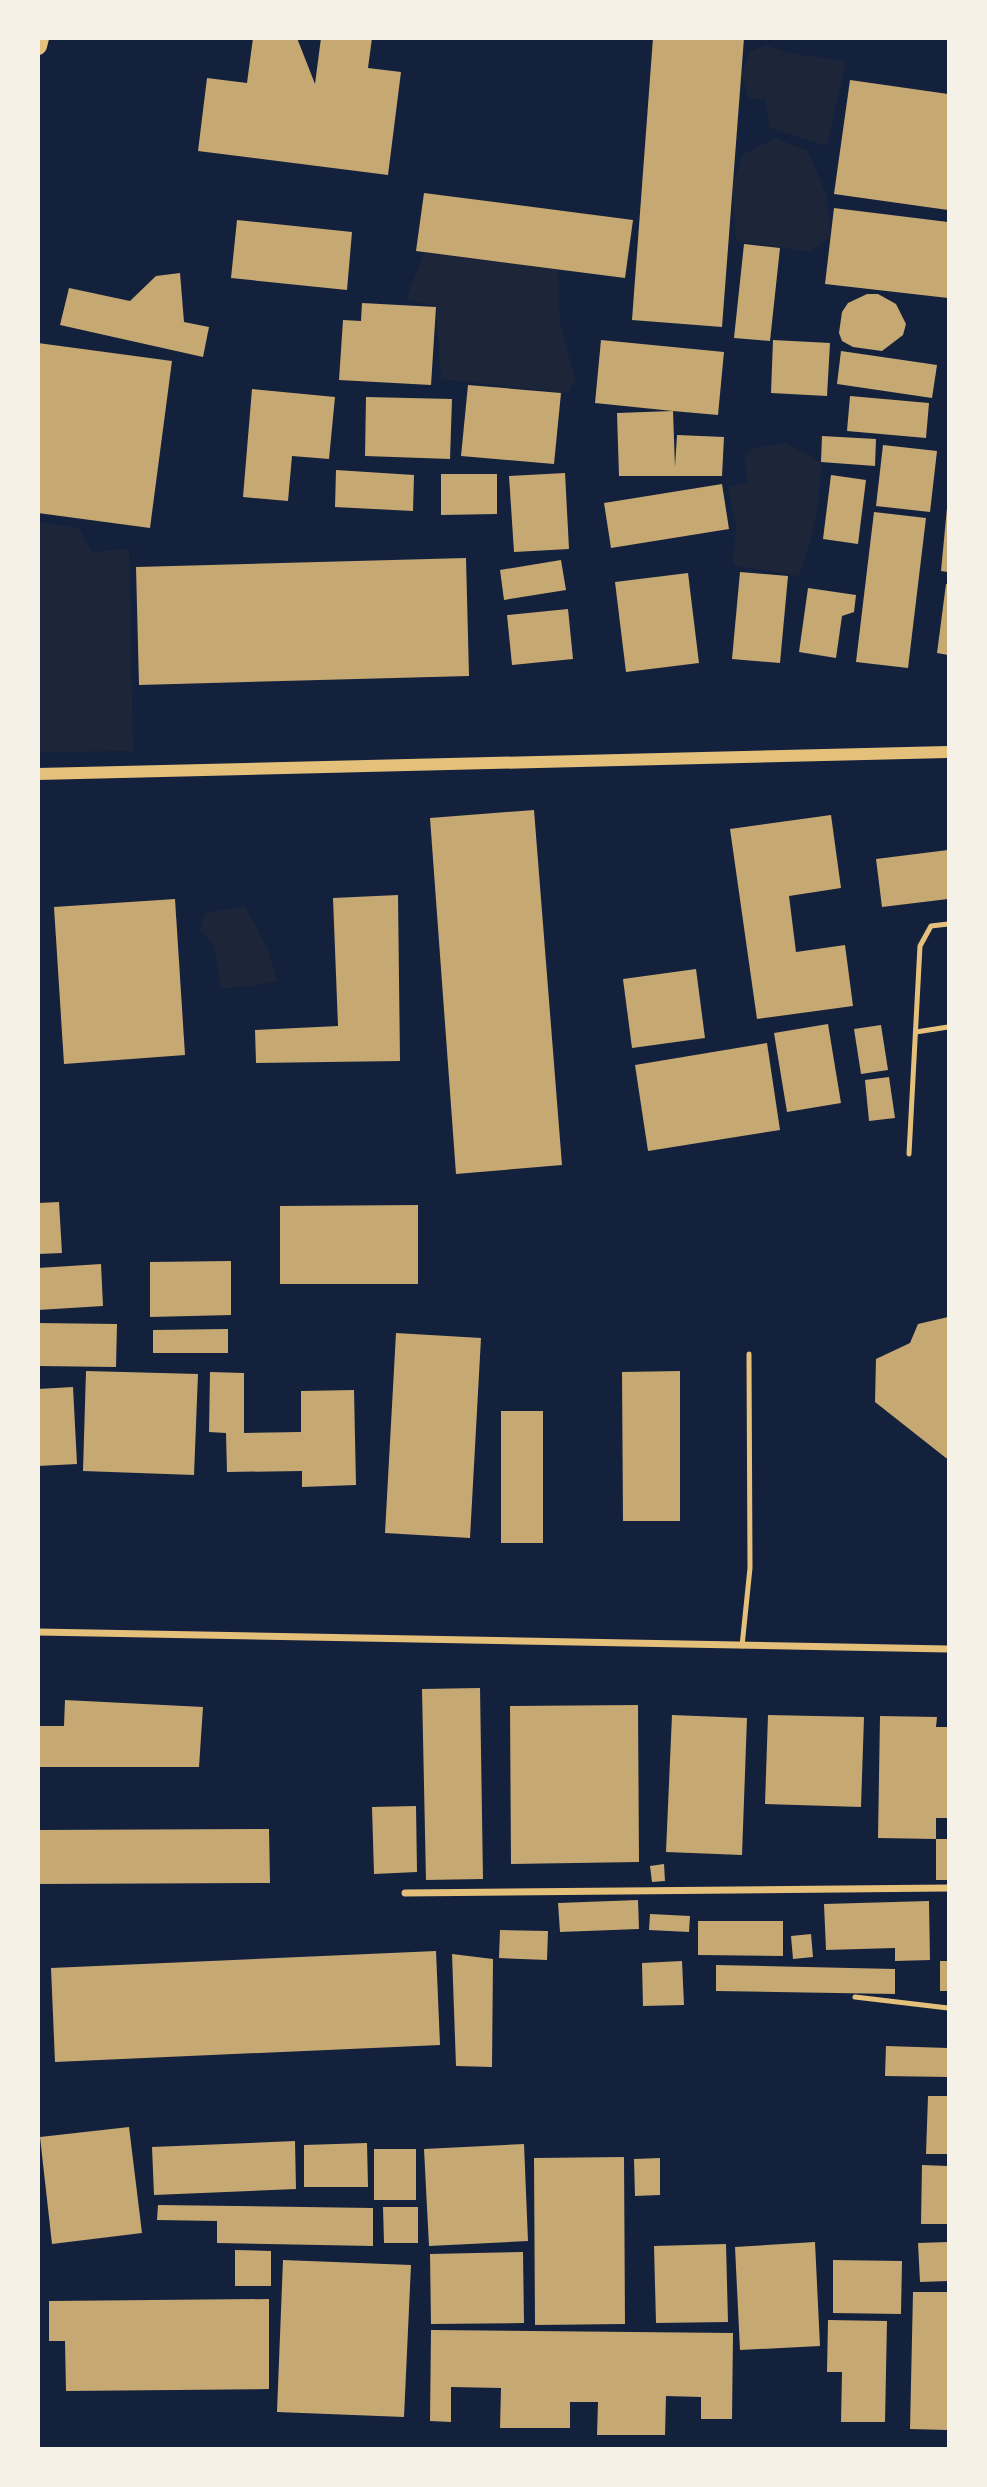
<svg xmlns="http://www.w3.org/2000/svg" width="987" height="2487" font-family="'Work Sans',sans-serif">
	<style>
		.green { fill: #1d2539 }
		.building { fill: #c6a872 }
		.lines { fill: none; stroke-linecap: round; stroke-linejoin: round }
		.service { stroke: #e5c07b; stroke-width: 5 }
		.minor { stroke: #e5c07b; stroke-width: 7 }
		.tertiary { stroke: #e5c07b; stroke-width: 12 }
		.primary { stroke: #e5c07b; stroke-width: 18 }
	</style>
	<rect width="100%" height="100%" fill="#14213d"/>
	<g class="green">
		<path d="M766 45 788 53 846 61 827 146 770 128 765 100 749 98 741 74 750 52Z"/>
		<path d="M775 138 808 151 827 196 830 236 811 252 736 241 732 188 742 155Z"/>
		<path d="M424 253 558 269 560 323 575 380 569 393 441 379 436 307 406 299Z"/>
		<path d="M785 443 821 462C820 502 813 539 799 576L733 565 736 525 728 488 748 482 744 456 754 448Z"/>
		<path d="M39 522 79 528 91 552 129 549 133 751 39 752Z"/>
		<path d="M245 907 268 949 277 982 221 989 214 945 200 930 205 913Z"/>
	</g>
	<g class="building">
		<path d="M253 38H297L315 84 321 38H372L368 68 401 72 388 175 198 151 207 78 247 83Z"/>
		<path d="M653 38H744L722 327 632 320Z"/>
		<path d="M850 80 948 94V210L834 194Z"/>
		<path d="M424 193 633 220 625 278 416 251Z"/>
		<path d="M834 208 948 222V298L825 284Z"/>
		<path d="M237 220 352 232 347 290 231 278Z"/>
		<path d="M744 244 780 248 770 341 734 338Z"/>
		<path d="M180 273 184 322 209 327 203 357 60 325 69 288 130 301 156 276Z"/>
		<path d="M867 294H878L896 304 906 324 903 335 882 351 853 347 842 341 839 333 842 312 848 303Z"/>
		<path d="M362 303 436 307 431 385 339 380 343 320 361 321Z"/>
		<path d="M601 340 724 352 718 415 673 411 675 467 677 435 724 437 722 476H619L617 413 673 411 595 403Z"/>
		<path d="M773 340 830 343 827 396 771 393Z"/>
		<path d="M38 343 172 361 150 528 38 513Z"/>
		<path d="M841 351 937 365 932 398 837 384Z"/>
		<path d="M468 385 561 393 554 464 461 456Z"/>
		<path d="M252 389 335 397 329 459 292 456 288 501 243 497Z"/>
		<path d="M850 396 929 403 926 438 847 431Z"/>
		<path d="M366 397 452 399 450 459 365 456Z"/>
		<path d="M822 436 876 439 875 466 821 462Z"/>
		<path d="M883 445 937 451 930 512 876 506Z"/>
		<path d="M336 470 414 475 413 511 335 507Z"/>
		<path d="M565 473 569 549 514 552 509 476Z"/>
		<path d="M441 474H497V514L441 515Z"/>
		<path d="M831 475 866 480 858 544 823 539Z"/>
		<path d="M722 484 729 529 611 548 604 503Z"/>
		<path d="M947 508H948V572L941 571Z"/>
		<path d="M874 512 926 518 908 668 856 662Z"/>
		<path d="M466 558 469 676 139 685 136 567Z"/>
		<path d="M561 560 566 590 504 600 500 570Z"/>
		<path d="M740 572 788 576 780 663 732 659Z"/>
		<path d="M688 573 699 663 626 672 615 582Z"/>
		<path d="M946 584H948V655L937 653Z"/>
		<path d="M808 588 856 595 854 612 842 616 836 658 799 652Z"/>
		<path d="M568 609 573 659 512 665 507 615Z"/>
		<path d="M534 810 562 1165 456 1174 430 818Z"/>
		<path d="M831 815 841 888 789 896 796 952 845 945 853 1006 757 1019 730 829Z"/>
		<path d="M948 850V899L882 907 876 859Z"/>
		<path d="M398 895 400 1061 256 1063 255 1030 338 1026 333 898Z"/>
		<path d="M175 899 185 1055 64 1064 54 907Z"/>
		<path d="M696 969 705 1038 632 1048 623 979Z"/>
		<path d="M828 1024 841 1103 787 1112 774 1033Z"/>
		<path d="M881 1025 888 1070 861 1074 854 1029Z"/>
		<path d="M767 1043 780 1130 648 1151 635 1065Z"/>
		<path d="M889 1077 895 1118 869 1121 865 1080Z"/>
		<path d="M59 1202 62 1253 38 1254V1203Z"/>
		<path d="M418 1205V1284H280V1206Z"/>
		<path d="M231 1261V1315L150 1317V1262Z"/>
		<path d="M101 1264 103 1306 38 1310V1268Z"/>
		<path d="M948 1317V1458H946L875 1402 876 1359 910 1343 918 1324Z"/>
		<path d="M38 1323 117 1324 116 1367 38 1366Z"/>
		<path d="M228 1329V1353H153V1330Z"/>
		<path d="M396 1333 481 1338 470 1538 385 1533Z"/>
		<path d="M86 1371 198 1374 194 1475 83 1471Z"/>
		<path d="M680 1371V1521H623L622 1372Z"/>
		<path d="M210 1372 244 1373V1433L301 1432V1391L354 1390 356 1485 302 1487V1471L227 1472 226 1433 209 1432Z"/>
		<path d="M73 1387 77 1464 38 1466V1389Z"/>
		<rect x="501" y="1411" width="42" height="132"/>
		<path d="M480 1688 483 1879 426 1880 422 1689Z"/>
		<path d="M65 1700 203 1707 199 1767H38V1726H64Z"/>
		<path d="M638 1705 639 1862 511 1864 510 1706Z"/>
		<path d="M672 1715 747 1718 742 1855 666 1852Z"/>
		<path d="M768 1715 864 1717 861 1807 765 1804Z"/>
		<path d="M880 1716 937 1717 936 1727H948V1818H936V1839L878 1838Z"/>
		<path d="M416 1806 417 1872 374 1874 372 1807Z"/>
		<path d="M269 1829 270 1883 38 1884V1830Z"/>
		<rect x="936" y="1839" width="12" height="41"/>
		<path d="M664 1864 665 1881 652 1882 650 1866Z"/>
		<path d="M638 1900 639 1929 560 1932 558 1903Z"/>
		<path d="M929 1901 930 1960 895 1961V1948L826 1950 824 1904Z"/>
		<path d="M650 1914 690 1916 689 1932 649 1930Z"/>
		<path d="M698 1921H783V1956L698 1955Z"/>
		<path d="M500 1930 548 1931 547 1960 499 1958Z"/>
		<path d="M811 1934 813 1957 793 1959 791 1936Z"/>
		<path d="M436 1951 440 2045 55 2062 51 1968Z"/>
		<path d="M452 1954 493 1959 492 2067 456 2066Z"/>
		<path d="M682 1961 684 2005 643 2006 642 1963Z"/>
		<rect x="940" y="1961" width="8" height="30"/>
		<path d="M716 1965 895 1969V1994L716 1991Z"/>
		<path d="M886 2046 948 2048V2077L885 2076Z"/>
		<path d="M928 2096H948V2154H926Z"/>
		<path d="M129 2127 142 2233 52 2244 40 2137Z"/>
		<path d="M295 2141 296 2189 154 2195 152 2147Z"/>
		<path d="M367 2143 368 2187H304V2145Z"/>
		<path d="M524 2144 528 2241 429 2246 424 2149Z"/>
		<rect x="374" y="2149" width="42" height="51"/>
		<path d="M624 2157 625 2324 535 2325 534 2158Z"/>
		<path d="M660 2158V2195L635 2196 634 2159Z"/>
		<path d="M922 2165 948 2166V2224H921Z"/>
		<path d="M158 2205 373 2208V2246L217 2243V2221L157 2220Z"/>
		<path d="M383 2207H418V2243H384Z"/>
		<path d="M815 2242 820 2346 740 2350 735 2247Z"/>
		<path d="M948 2242V2281L920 2282 918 2243Z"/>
		<path d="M726 2244 728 2322 656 2323 654 2246Z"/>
		<path d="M235 2250 271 2251V2286H235Z"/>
		<path d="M523 2252 524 2323 431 2324 430 2254Z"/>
		<path d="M283 2260 411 2265 404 2417 277 2412Z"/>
		<path d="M833 2260 902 2261 901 2314 833 2313Z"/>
		<path d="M913 2292H948V2430L910 2429Z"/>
		<path d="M269 2299V2389L66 2391 65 2341H49V2301Z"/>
		<path d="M828 2320 887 2321 885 2422H841L842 2372H827Z"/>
		<path d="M431 2330 733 2333 732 2419H701V2397L666 2396 665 2435H597L598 2402H570V2428H500L501 2388 451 2387V2422L430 2421Z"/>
	</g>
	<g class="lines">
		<g class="service">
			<path d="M916 1032 948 1027"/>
			<path d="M909 1154 920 946 931 926 948 924"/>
			<path d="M742 1646 750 1568 749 1354"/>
			<path d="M855 1997 948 2008"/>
		</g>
		<g class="minor">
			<path d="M38 1632 948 1649"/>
			<path d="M405 1893 948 1888"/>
		</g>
		<path class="tertiary" d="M38 774 948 752"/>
		<path class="primary" d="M38 46 40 38"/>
	</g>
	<rect width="987" height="2487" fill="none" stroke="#f6f1e7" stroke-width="80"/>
</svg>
